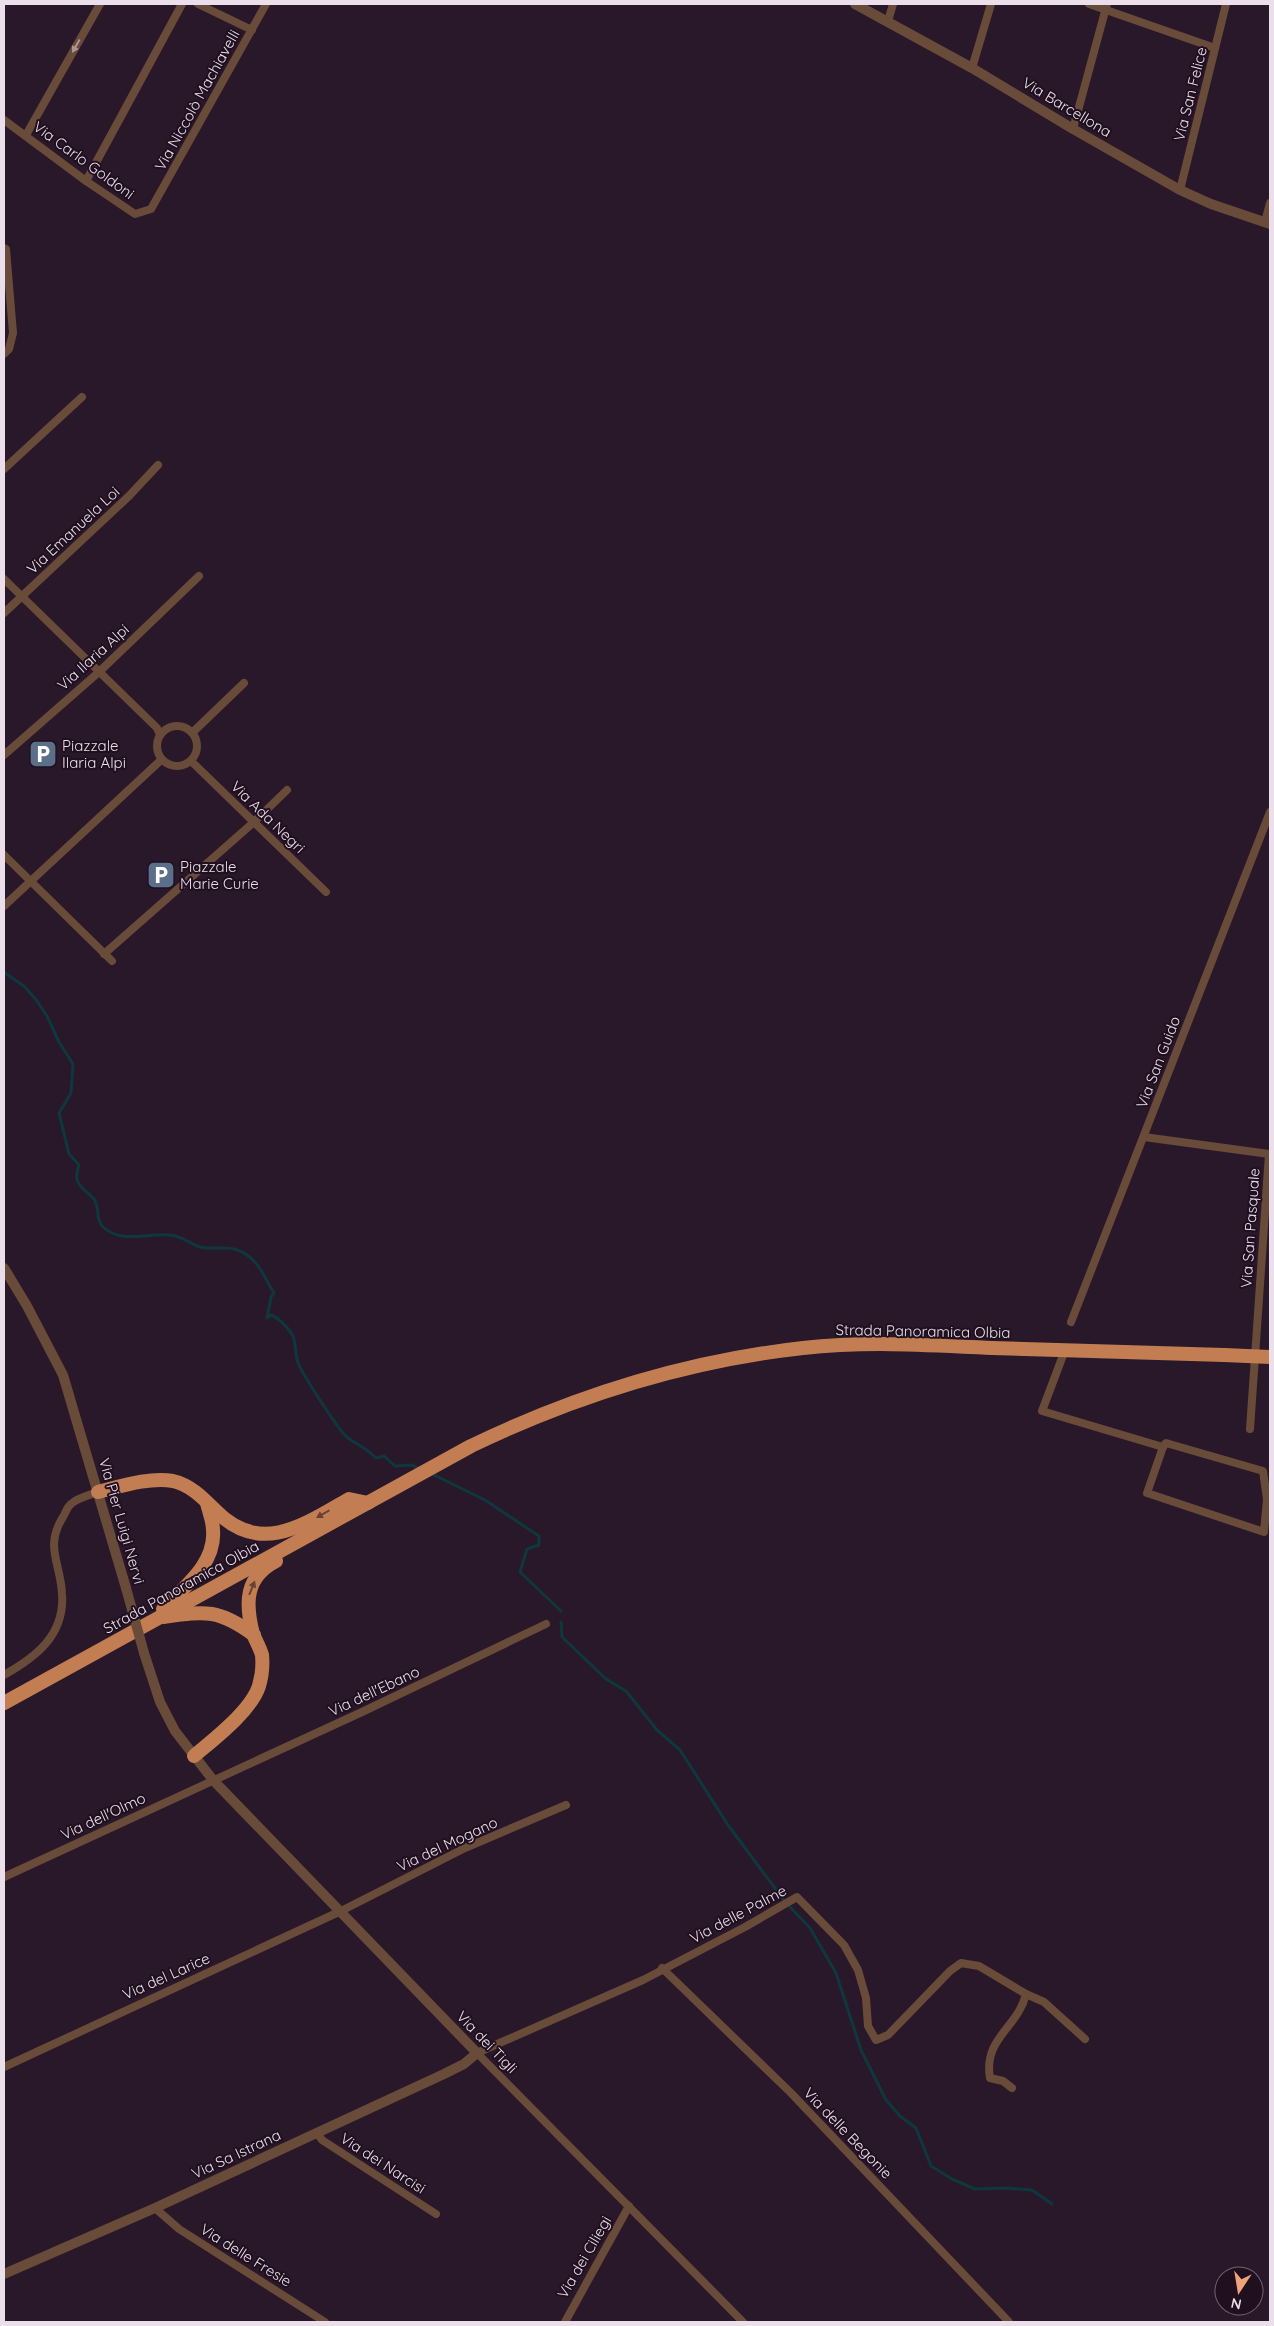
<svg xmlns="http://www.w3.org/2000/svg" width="1274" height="2326" font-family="Quicksand,sans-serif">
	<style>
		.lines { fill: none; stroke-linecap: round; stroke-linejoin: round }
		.stream { stroke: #0f373e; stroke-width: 3 }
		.minor { stroke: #694b39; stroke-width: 8 }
		.tertiary { stroke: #694b39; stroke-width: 10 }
		.trunk { stroke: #c27e52; stroke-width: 14 }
		.tertiary-bridge { stroke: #694b39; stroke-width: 10 }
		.trunk-bridge { stroke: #c27e52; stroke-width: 14 }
		.oneway { fill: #aa9592 }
		.oneway2 { fill: #684136 }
		.labels { text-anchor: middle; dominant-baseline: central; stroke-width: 4; stroke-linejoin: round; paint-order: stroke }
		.street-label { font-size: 15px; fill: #ebdfeb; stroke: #1f0f1f }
		.poi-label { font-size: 15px; fill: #ebdfeb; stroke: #1f0f1f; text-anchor: start }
	</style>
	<rect width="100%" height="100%" fill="#291829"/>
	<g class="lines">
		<g class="stream">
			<path d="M4 972 25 987 37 1001 47 1016 59 1042 73 1064 71 1093 59 1113 69 1154 79 1165C72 1185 82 1186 94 1199 100 1207 95 1219 103 1227 122 1244 146 1233 169 1235 181 1235 190 1244 200 1247 211 1250 224 1246 234 1249 257 1255 263 1275 274 1293L271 1297 267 1318 271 1315C279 1318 292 1331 294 1339 296 1348 295 1356 299 1365 304 1376 340 1433 348 1438 359 1446 364 1446 376 1458L384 1456 395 1466 412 1465 420 1469"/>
			<path d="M430 1473 485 1500 539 1536V1545L527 1549 520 1572 561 1611"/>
			<path d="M561 1622 562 1637 606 1679 626 1691 657 1730 680 1750 728 1825 783 1899"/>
			<path d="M790 1907 810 1928 836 1973 861 2050 886 2100 900 2116 916 2128 931 2166 952 2179 975 2189 1006 2188 1032 2190 1052 2204"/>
		</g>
		<g class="minor">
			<path d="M198 4 252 30"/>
			<path d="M1089 4 1215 48"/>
			<path d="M888 21 893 4"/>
			<path d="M972 68 991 4"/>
			<path d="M4 120 86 181 135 214 151 209 266 4"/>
			<path d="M1073 129 1107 4"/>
			<path d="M26 135 100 4"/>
			<path d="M86 181 182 4"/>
			<path d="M1180 190 1226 4"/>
			<path d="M1265 222 1270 203"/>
			<path d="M4 248 6 249 13 333 9 349 4 354"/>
			<path d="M4 469 82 397"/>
			<path d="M4 579 157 728 160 735"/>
			<path d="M4 613 129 496 158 465"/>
			<circle cx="177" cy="746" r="20"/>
			<path d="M192 733 244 683"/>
			<path d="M4 755 99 672 199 576"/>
			<path d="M191 761 326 892"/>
			<path d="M4 855 112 961"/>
			<path d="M4 906 161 760"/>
			<path d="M104 954 254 822 287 790"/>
			<path d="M1144 1137 1269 1154 1250 1429"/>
			<path d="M1071 1322 1270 812"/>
			<path d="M1065 1350 1042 1411 1163 1447"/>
			<path d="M1166 1443 1263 1471 1267 1499 1264 1532 1147 1493 1163 1447Z"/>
			<path d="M4 1675C36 1657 65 1635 62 1594 61 1564 44 1547 63 1517 65 1514 67 1507 71 1504 77 1498 90 1495 98 1492"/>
			<path d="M4 1877 362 1712 546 1624"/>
			<path d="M662 1968 791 2093 1009 2322"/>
			<path d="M1026 1994 1044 2002 1085 2039"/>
			<path d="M4 2067 341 1911 465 1848 566 1805"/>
			<path d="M317 2133 322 2140 436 2214"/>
			<path d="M155 2208 179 2229 325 2322"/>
			<path d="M565 2322 629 2206"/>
			<path d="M743 2322 477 2053 643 1980 745 1927 797 1897 844 1945 858 1970 866 1998 868 2026 876 2040 888 2035 950 1971 961 1963 979 1966 1026 1994C1018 2028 983 2038 990 2078L1003 2081 1012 2088"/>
		</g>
		<g class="tertiary">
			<path d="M855 4 972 68 1073 129 1180 190 1211 204 1270 224"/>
			<path d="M4 1268 27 1306 63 1375 126 1588"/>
			<path d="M4 2274 155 2208 444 2074 464 2064 477 2053 213 1780 175 1731 160 1702 144 1653"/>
		</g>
		<g class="trunk">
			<path d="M98 1492C122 1486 149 1477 173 1481 191 1485 204 1499 216 1511 260 1556 304 1525 349 1499L368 1503"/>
			<path d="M163 1609C184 1587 216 1564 213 1530 213 1521 209 1512 207 1503"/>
			<path d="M164 1617C206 1611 219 1609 254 1635"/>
			<path d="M4 1703 471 1446C577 1395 686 1361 803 1348 866 1341 930 1345 992 1348 1070 1350 1147 1353 1224 1355"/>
			<path d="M194 1756C214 1739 251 1711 259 1686 262 1676 263 1665 262 1655 260 1648 256 1641 253 1634 245 1603 245 1577 276 1561"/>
		</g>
		<path class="tertiary-bridge" d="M126 1588 144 1653"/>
		<path class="trunk-bridge" d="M1224 1355 1270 1357"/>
	</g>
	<defs><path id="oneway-solid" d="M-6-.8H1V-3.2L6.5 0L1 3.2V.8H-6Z" transform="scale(1.25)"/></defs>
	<use class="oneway" href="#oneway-solid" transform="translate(76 46) rotate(119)"/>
	<g class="oneway2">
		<use href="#oneway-solid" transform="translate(323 1514) rotate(150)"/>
		<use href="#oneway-solid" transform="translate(252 1588) rotate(-68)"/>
	</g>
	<defs>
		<symbol id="parking-square" viewBox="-11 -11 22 22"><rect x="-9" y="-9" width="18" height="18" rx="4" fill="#5c6f8a" stroke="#1f0f1f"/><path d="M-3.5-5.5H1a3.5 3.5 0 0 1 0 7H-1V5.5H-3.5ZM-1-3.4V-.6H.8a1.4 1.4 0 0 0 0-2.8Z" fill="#fff"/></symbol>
	</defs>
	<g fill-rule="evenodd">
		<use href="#parking-square" x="27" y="738" width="32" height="32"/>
		<use href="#parking-square" x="145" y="859" width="32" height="32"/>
	</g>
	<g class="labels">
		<g class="street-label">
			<text transform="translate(1190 94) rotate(-76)">Via San Felice</text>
			<text transform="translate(197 100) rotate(-61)">Via Niccolò Machiavelli</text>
			<text transform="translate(1067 107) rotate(31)">Via Barcellona</text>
			<text transform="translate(84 160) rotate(36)">Via Carlo Goldoni</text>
			<text transform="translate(73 530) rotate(-43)">Via Emanuela Loi</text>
			<text transform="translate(93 657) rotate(-42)">Via Ilaria Alpi</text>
			<text transform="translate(268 817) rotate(44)">Via Ada Negri</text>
			<text transform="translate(1158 1062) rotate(-69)">Via San Guido</text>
			<text transform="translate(1250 1228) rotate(-86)">Via San Pasquale</text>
			<text transform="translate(923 1331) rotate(1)">Strada Panoramica Olbia</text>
			<text transform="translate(122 1521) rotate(74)">Via Pier Luigi Nervi</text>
			<text transform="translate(181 1587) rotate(-29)">Strada Panoramica Olbia</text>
			<text transform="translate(374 1691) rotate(-25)">Via dell'Ebano</text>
			<text transform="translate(103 1816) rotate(-25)">Via dell'Olmo</text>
			<text transform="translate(447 1844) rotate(-25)">Via del Mogano</text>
			<text transform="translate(738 1914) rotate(-28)">Via delle Palme</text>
			<text transform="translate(166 1976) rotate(-24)">Via del Larice</text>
			<text transform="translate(487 2042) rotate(46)">Via dei Tigli</text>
			<text transform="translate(848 2133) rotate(46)">Via delle Begonie</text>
			<text transform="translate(236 2154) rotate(-25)">Via Sa Istrana</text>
			<text transform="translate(383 2163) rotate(33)">Via dei Narcisi</text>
			<text transform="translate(246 2255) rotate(32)">Via delle Fresie</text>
			<text transform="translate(584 2257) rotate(-60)">Via dei Ciliegi</text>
		</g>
		<g class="poi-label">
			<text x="62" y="745">Piazzale<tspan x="62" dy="17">Ilaria Alpi</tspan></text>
			<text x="180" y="866">Piazzale<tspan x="180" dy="17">Marie Curie</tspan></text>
		</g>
	</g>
	<rect width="1274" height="2326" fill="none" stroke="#ebdfeb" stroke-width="10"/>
	<g transform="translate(1239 2291) rotate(192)"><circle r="24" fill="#1f0f1f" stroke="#716271"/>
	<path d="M0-4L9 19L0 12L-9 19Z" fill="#f0a27a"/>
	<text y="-8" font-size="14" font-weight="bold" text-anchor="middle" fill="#ebdfeb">N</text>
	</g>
</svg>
